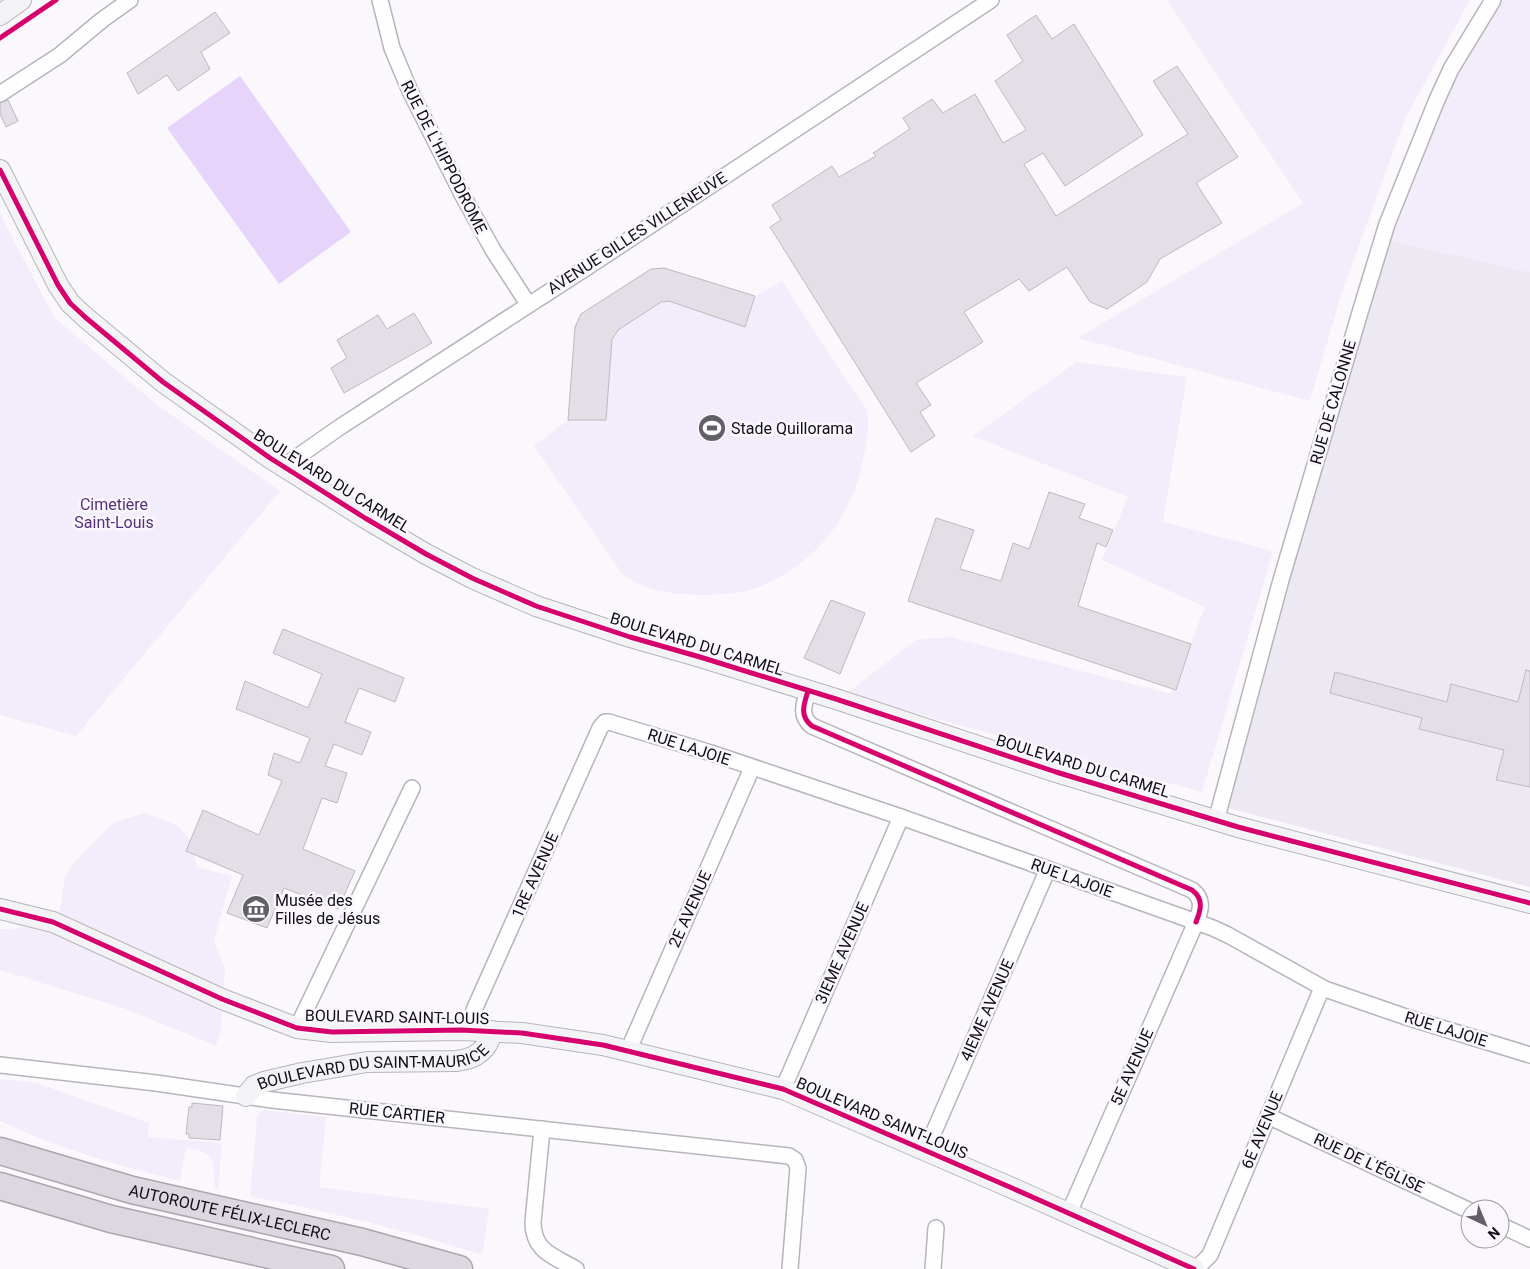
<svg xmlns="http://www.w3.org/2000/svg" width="1530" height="1269" font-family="Roboto,sans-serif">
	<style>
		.built { fill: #ede9f3 }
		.green { fill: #f3ecfb }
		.water { fill: #e6d4fb }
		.building { fill: #e3dfe7; stroke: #bcb9c0 }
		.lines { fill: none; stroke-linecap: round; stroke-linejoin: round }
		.street-casing { stroke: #b7b4bb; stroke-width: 18 }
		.secondary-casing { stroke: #b7b4bb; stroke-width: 22 }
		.highway-casing { stroke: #aaa6af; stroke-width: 29 }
		.street { stroke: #fefeff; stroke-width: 15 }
		.secondary { stroke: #f3f2f5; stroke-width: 20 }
		.highway { stroke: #dbd8df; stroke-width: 26 }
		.cycleway-casing { stroke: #f9f7fd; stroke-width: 8 }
		.cycleway { stroke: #d6006c; stroke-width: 5 }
		.labels { text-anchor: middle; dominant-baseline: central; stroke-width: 5; stroke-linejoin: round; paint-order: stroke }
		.street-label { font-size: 16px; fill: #110d16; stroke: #f9f7fd }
		.poi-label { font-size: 16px; fill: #110d16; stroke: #f9f7fd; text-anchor: start }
		.park-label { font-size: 16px; fill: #56307c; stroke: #f9f7fd }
	</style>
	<rect width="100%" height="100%" fill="#faf8fc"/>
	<path class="built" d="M1388 240 1530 272V887L1216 805Z"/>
	<g class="green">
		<path d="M1167 0H1470L1405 119 1341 295 1310 401 1078 338 1303 203Z"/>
		<path d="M1498 0H1530V272L1388 240 1418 129Z"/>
		<path d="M0 214 54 317 156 404 280 491 76 736 0 715Z"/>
		<path d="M664 268 754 297 782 281C804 315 826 349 848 383 852 389 866 407 867 411 870 429 866 447 862 464 852 520 807 572 752 589 723 598 667 597 640 585 634 582 629 578 623 575L534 446 568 420 575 327 581 314 651 269Z"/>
		<path d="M1076 362 1187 377 1163 522 1273 551 1202 792 846 694 916 640 950 637 1171 694 1205 607 1102 560 1128 497 973 436Z"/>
		<path d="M145 813 176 825 189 838 197 867 232 876 214 940 225 969 221 1028 216 1046 126 1009 0 970V929C20 930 41 924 59 916L65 876 75 862 114 822Z"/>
		<path d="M0 1079 37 1083 149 1123 148 1137 222 1143 218 1189H215C213 1162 217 1151 186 1148L180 1181C118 1166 58 1148 0 1121Z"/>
		<path d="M263 1110 326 1117 319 1187 489 1209 482 1255C406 1230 329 1212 250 1196L257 1118 258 1114Z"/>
	</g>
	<path class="water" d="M240 76 351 232 279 284 167 128Z"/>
	<g class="building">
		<path d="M215 12 230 33 201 52 210 69 178 91 167 75 138 94 127 73Z"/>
		<path d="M1036 15 1052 39 1074 24 1143 135 1065 186 1043 153 1024 164 1056 216 1188 134 1153 81 1177 66 1238 157 1196 183 1222 223 1160 259 1147 282 1107 309 1090 302 1067 267 1029 291 1019 279 964 312 983 342 916 383 931 405 920 412 935 436 911 452 770 227 781 220 772 205 832 166 839 177 876 156 873 153 910 129 903 118 932 99 943 113 975 94 1003 143 1026 130 995 81 1023 61 1007 35Z"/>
		<path d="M8 100 18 121 6 127 0 114V103Z"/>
		<path d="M664 268 755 296 745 327 669 301 661 302 618 330 612 339 606 420H568L575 327 581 314 651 269Z"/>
		<path d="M414 313 432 343 344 393 331 368 347 358 337 340 378 315 387 329Z"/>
		<path d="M1049 492 1085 504 1079 518 1113 530 1106 547 1097 543 1078 606 1191 644 1176 690 908 601 936 518 974 530 960 569 1001 581 1013 543 1029 549Z"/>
		<path d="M831 600 865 613 840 674 804 658Z"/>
		<path d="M283 629 404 678 395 702 359 688 345 722 371 732 362 755 334 744 325 766 347 773 337 803 322 798 303 849 355 871 338 909 284 888 267 928 227 913 243 875 186 851 203 810 259 835 282 781 268 775 274 753 300 763 310 738 236 709 245 681 308 708 322 674 273 653Z"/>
		<path d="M1526 670 1530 671V787L1496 780 1504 750 1419 729 1422 718 1330 693 1335 672 1447 702 1451 684 1518 702Z"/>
		<path d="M192 1103 223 1106 220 1140 189 1138V1134H186L189 1107H192Z"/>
	</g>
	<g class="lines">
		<defs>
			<g id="street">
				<path d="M380 0 392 48 410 91 463 196 493 250 528 304"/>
				<path d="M0 94 60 55 102 20 130 0"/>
				<path d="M283 467 340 427 589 266 991 0"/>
				<path d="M808 691C804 704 799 716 812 726L1192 890C1204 899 1201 910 1196 922L1069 1213"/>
				<path d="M1216 821 1281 580 1361 309 1387 224 1436 102 1451 69 1493 0"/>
				<path d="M297 1028 412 788"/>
				<path d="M470 1030 474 1010 600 728 605 722H609L711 753 901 817 1213 928 1228 935 1325 989 1409 1018 1530 1055"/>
				<path d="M628 1051 752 768"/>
				<path d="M0 1065 156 1083 272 1100 789 1156 795 1160 798 1168 790 1269"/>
				<path d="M783 1089 901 817"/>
				<path d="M1268 1116 1470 1211"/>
				<path d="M542 1129 533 1222C533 1251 553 1256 576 1269"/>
				<path d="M926 1150 1048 869"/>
				<path d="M1500 1225 1530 1239"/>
				<path d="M933 1269 936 1228"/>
				<path d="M1196 1269 1210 1255 1322 988"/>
			</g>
			<g id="secondary">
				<path d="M0 15 21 0"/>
				<path d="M0 170 58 285 70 303 85 317 163 382 270 458 365 518 426 554 472 578 536 606 630 637 700 657 836 699 1056 772 1238 827 1530 903"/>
				<path d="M0 909 53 922 222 999 297 1028 332 1032 461 1030 522 1033 603 1045 783 1089 1012 1188 1194 1269"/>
				<path id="s1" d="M246 1096 254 1086 264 1082 302 1073 367 1062 456 1061C474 1059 488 1051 492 1031"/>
			</g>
			<g id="highway">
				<path id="s2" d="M0 1151 132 1190 362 1242 459 1269"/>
				<path d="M0 1186 111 1219 331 1269"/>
			</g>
		</defs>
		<use href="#street" class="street-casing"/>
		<use href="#secondary" class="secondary-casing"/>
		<use href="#highway" class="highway-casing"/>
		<use href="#street" class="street"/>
		<use href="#secondary" class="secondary"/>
		<use href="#highway" class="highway"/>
		<defs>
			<g id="cycleway">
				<path d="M0 38 56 0"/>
				<path d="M0 170 58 285 70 303 85 317 163 382 270 458 365 518 426 554 472 578 536 606 630 637 700 657 836 699 1056 772 1238 827 1530 903"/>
				<path d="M808 691C804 704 799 716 812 726L1192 890C1204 899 1201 910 1196 922"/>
				<path d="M0 909 53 922 222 999 297 1028 332 1032 461 1030 522 1033 603 1045 783 1089 1012 1188 1194 1269"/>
			</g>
		</defs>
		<use href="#cycleway" class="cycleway-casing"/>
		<use href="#cycleway" class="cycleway"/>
	</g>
	<defs>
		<symbol id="stadium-disc" viewBox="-11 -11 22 22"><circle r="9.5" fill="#635f66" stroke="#f9f7fd"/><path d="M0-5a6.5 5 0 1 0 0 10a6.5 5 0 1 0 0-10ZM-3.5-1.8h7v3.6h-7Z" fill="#fff"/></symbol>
		<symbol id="museum-disc" viewBox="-11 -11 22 22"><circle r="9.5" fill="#635f66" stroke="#f9f7fd"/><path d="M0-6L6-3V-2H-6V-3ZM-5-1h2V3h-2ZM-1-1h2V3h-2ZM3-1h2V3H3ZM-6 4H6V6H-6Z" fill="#fff"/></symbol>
	</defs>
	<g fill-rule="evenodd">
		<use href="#stadium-disc" x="696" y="412" width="32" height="32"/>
		<use href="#museum-disc" x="240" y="893" width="32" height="32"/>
	</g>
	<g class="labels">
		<g class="street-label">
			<text transform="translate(444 157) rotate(63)">RUE DE L'HIPPODROME</text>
			<text transform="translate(637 233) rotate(-33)">AVENUE GILLES VILLENEUVE</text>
			<text transform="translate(1333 402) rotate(-74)">RUE DE CALONNE</text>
			<text transform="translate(332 481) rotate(32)">BOULEVARD DU CARMEL</text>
			<text transform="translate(697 644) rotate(17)">BOULEVARD DU CARMEL</text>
			<text transform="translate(689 747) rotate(18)">RUE LAJOIE</text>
			<text transform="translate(1083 766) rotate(17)">BOULEVARD DU CARMEL</text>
			<text transform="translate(535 875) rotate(-66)">1RE AVENUE</text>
			<text transform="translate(1072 878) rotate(20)">RUE LAJOIE</text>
			<text transform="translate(690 909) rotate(-66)">2E AVENUE</text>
			<text transform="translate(842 953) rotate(-66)">3IEME AVENUE</text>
			<text transform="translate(987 1010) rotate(-66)">4IEME AVENUE</text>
			<text transform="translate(397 1017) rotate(1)">BOULEVARD SAINT-LOUIS</text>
			<text transform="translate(1446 1029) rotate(17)">RUE LAJOIE</text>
			<text stroke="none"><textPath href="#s1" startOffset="134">BOULEVARD DU SAINT-MAURICE</textPath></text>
			<text transform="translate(1132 1067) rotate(-66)">5E AVENUE</text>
			<text transform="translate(397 1113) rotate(6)">RUE CARTIER</text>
			<text transform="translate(882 1118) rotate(23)">BOULEVARD SAINT-LOUIS</text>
			<text transform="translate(1262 1130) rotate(-67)">6E AVENUE</text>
			<text transform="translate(1369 1163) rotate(25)">RUE DE L'ÉGLISE</text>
			<text stroke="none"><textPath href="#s2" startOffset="238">AUTOROUTE FÉLIX-LECLERC</textPath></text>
		</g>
		<g class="poi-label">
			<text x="731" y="428">Stade Quillorama</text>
			<text x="275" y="900">Musée des<tspan x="275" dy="18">Filles de Jésus</tspan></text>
		</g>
		<g class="park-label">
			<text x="114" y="504">Cimetière<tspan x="114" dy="18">Saint-Louis</tspan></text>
		</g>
	</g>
	<g transform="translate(1485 1224) rotate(136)"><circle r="24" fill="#f9f7fd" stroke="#9c99a1"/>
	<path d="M0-4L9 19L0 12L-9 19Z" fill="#635f66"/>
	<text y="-8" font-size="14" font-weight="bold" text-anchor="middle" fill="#110d16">N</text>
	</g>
</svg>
